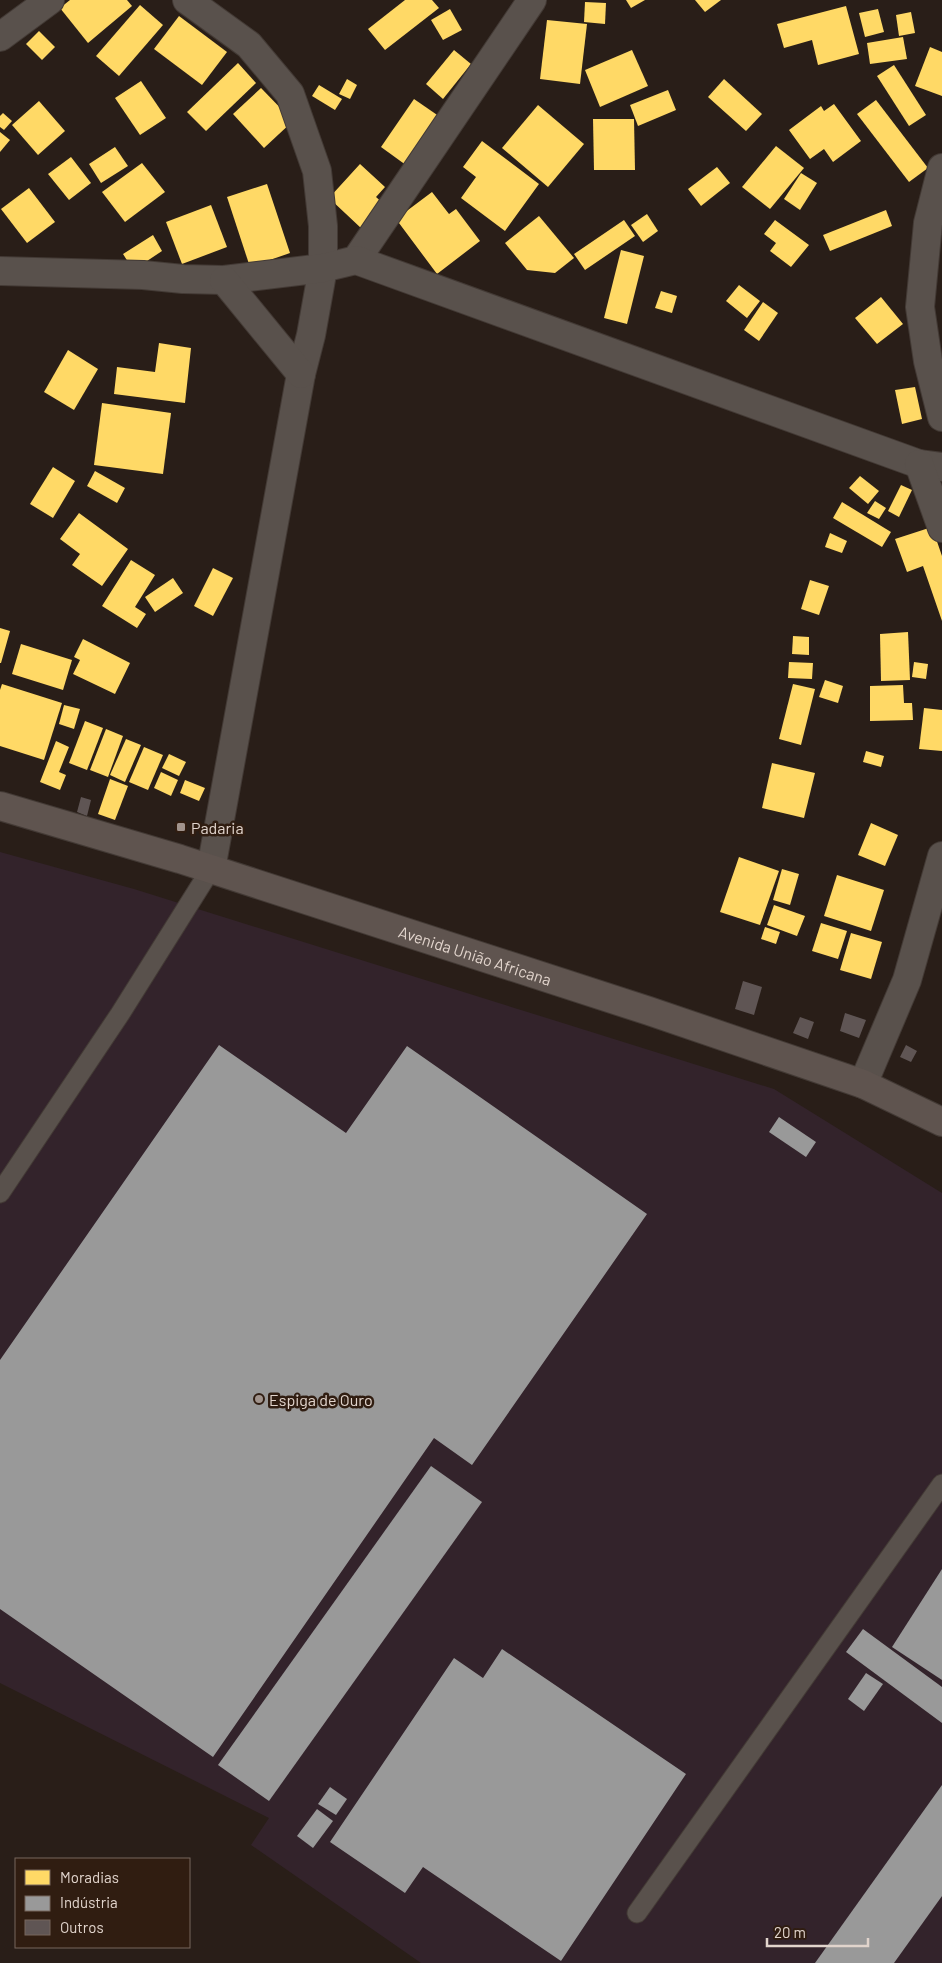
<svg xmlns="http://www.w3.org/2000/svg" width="942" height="1963" font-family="Barlow,sans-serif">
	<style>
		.industrial { fill: #33232b }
		.homes { fill: #ffd966 }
		.industry { fill: #999 }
		.building { fill: #5f5554 }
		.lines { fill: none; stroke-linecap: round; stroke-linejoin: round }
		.service-casing { stroke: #433a35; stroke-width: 21 }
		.minor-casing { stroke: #433a35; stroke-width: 30 }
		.secondary-casing { stroke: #433a35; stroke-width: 30 }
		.service { stroke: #59514c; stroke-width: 19 }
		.minor { stroke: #59514c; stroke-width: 28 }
		.secondary { stroke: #5f544f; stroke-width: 28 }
		.poi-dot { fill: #a1948d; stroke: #301d11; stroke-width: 2 }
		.labels { text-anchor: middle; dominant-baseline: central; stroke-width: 5; stroke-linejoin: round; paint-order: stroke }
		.poi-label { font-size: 16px; fill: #e1d4cc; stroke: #301d11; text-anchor: start }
		.street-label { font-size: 16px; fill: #e1d4cc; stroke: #301d11 }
	</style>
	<rect width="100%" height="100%" fill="#291e18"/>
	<path class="industrial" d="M0 852 134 889 774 1089 942 1193V1963H421L251 1845 269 1818 0 1683Z"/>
	<g class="homes">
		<path d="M70 0H127L132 6 88 43 60 8Z"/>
		<path d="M405 0H432L439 8 385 50 368 29Z"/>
		<path d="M626 0H645L631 8Z"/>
		<path d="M695 0H721L705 12Z"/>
		<path d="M585 2 606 3 605 24 584 22Z"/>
		<path d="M140 5 163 25 119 76 96 56Z"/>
		<path d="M846 6 859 54 818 65 812 40 784 48 777 24Z"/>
		<path d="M450 9 462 30 443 40 431 20Z"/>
		<path d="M878 9 884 32 865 37 859 13Z"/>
		<path d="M911 12 915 33 899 36 896 15Z"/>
		<path d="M179 16 227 52 202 85 154 49Z"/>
		<path d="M547 20 587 24 580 84 540 79Z"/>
		<path d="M39 31 55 47 42 60 26 44Z"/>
		<path d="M903 37 907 59 870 64 867 43Z"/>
		<path d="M930 47 942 52V96L915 86Z"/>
		<path d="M454 50 471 64 443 99 426 84Z"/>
		<path d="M632 50 648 86 600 107 585 70Z"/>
		<path d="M238 63 256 83 206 131 187 112Z"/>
		<path d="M894 65 926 115 909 126 877 76Z"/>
		<path d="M347 79 357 85 350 99 339 94Z"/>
		<path d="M724 79 762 114 746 131 708 97Z"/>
		<path d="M141 81 166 118 140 135 115 98Z"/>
		<path d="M319 85 342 99 335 110 312 96Z"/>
		<path d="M261 88 293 121 264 148 233 114Z"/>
		<path d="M668 90 676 110 638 126 630 105Z"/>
		<path d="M414 99 443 119 410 168 381 147Z"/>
		<path d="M876 100 928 168 909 182 857 114Z"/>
		<path d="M39 101 65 131 38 155 12 125Z"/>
		<path d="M834 104 861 141 833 162 824 149 810 159 789 130 821 106 824 111Z"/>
		<path d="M538 105 584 144 548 187 502 148Z"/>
		<path d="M3 113 12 121 4 130 0 127V116Z"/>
		<path d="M593 119H634L635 170H594Z"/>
		<path d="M0 132 10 140 0 152Z"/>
		<path d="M482 141 539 184 505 231 461 198 476 177 463 167Z"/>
		<path d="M776 146 804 168 770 209 742 187Z"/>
		<path d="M115 147 128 166 101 183 89 164Z"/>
		<path d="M71 157 91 183 69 200 48 174Z"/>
		<path d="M142 163 165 192 125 222 102 192Z"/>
		<path d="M360 164 385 187 376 197 385 205 362 229 329 198Z"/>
		<path d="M717 167 730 183 701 206 688 189Z"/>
		<path d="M801 173 817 183 800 210 784 199Z"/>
		<path d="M267 184 290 253 250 267 227 197Z"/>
		<path d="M29 188 55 222 27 243 1 209Z"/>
		<path d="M432 192 449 214 456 209 480 241 437 274 396 219Z"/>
		<path d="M211 205 227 247 182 264 166 222Z"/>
		<path d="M886 210 892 226 830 251 823 235Z"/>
		<path d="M647 214 658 231 643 242 631 225Z"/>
		<path d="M539 216 574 258 555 273 527 270 505 243Z"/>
		<path d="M624 220 635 236 585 270 574 254Z"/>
		<path d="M775 220 809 245 791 267 770 251 776 243 764 234Z"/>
		<path d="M153 235 162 251 147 261 149 264 135 273 123 254Z"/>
		<path d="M621 250 644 256 627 324 604 318Z"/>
		<path d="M739 285 760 301 747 318 726 301Z"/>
		<path d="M661 291 677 296 672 313 655 308Z"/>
		<path d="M881 297 903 324 877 344 855 318Z"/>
		<path d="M763 302 778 313 759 341 744 330Z"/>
		<path d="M159 343 191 348 185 403 114 394 117 367 155 372Z"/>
		<path d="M68 350 98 369 74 410 44 392Z"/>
		<path d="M915 387 922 419 902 424 895 390Z"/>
		<path d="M102 403 171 413 163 474 94 465Z"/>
		<path d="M53 467 75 481 53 518 30 504Z"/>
		<path d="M95 471 125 488 117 503 87 486Z"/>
		<path d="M860 476 879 491 868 504 849 488Z"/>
		<path d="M901 485 912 490 899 517 888 511Z"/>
		<path d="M875 501 886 508 879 519 867 513Z"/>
		<path d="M842 502 891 532 882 547 833 518Z"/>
		<path d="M79 513 128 549 102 586 72 565 80 554 60 539Z"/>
		<path d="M932 527 942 556V621L923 566 907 572 895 539Z"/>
		<path d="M830 533 847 541 842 553 825 547Z"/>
		<path d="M131 560 155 575 135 607 146 614 137 628 102 606Z"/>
		<path d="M213 568 233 578 213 616 194 606Z"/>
		<path d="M173 578 183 593 155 612 145 597Z"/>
		<path d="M810 580 829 586 819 615 801 609Z"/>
		<path d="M0 628 10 631 1 663H0Z"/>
		<path d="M908 632 910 680 881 681 880 634Z"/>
		<path d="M793 636 809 637V655L792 654Z"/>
		<path d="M83 639 130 663 115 694 73 674 80 660 74 657Z"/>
		<path d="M21 644 72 660 63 690 12 674Z"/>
		<path d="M789 662 813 663 812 679 788 678Z"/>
		<path d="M914 662 928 664 926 679 912 677Z"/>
		<path d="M825 680 843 686 838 703 819 697Z"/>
		<path d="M2 684 62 703 44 760 0 746V690Z"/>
		<path d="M793 684 815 689 801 745 779 739Z"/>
		<path d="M903 685 904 703H912L913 720 870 721V686Z"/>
		<path d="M64 705 80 709 74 729 59 724Z"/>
		<path d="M924 708 942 710V751L919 749Z"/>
		<path d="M85 721 103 728 87 770 69 763Z"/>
		<path d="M106 729 123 736 108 777 90 770Z"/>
		<path d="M126 739 141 745 125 782 110 775Z"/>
		<path d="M56 741 69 747 59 772 66 775 60 790 40 782Z"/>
		<path d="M144 747 163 755 148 790 129 782Z"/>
		<path d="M866 751 884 756 881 767 863 762Z"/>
		<path d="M169 754 186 762 179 776 162 768Z"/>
		<path d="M772 763 815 773 804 818 762 808Z"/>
		<path d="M161 772 178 780 171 796 154 788Z"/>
		<path d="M110 779 128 786 115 820 98 814Z"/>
		<path d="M185 780 205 788 199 801 180 793Z"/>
		<path d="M871 823 898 835 885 866 858 855Z"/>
		<path d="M739 857 779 871 760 925 720 912Z"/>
		<path d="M782 869 799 874 790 905 773 900Z"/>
		<path d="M837 875 884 890 871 931 824 916Z"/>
		<path d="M774 905 805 916 797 936 767 925Z"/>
		<path d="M821 923 847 931 838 959 812 951Z"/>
		<path d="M765 927 780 932 776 944 761 939Z"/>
		<path d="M851 933 882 942 871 979 840 970Z"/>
	</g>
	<g class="industry">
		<path d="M219 1045 346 1133 407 1046 647 1214 472 1465 434 1438 213 1757 0 1609V1360Z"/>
		<path d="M779 1117 816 1142 806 1157 769 1132Z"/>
		<path d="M431 1466 482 1502 269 1801 218 1765Z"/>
		<path d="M942 1569V1680L892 1647Z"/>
		<path d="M863 1629 942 1687V1723L846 1652Z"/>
		<path d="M502 1649 686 1774 561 1961 423 1867 405 1893 330 1842 454 1658 483 1678Z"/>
		<path d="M866 1673 883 1684 864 1711 848 1699Z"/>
		<path d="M942 1785V1896L894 1963H815Z"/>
		<path d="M330 1787 347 1799 336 1815 318 1804Z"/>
		<path d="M317 1809 333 1821 313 1848 297 1836Z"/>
	</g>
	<g class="building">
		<path d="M81 797 91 800 87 816 77 812Z"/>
		<path d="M743 981 762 987 754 1015 735 1009Z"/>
		<path d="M845 1013 866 1020 859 1038 840 1031Z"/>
		<path d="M800 1017 814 1022 808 1039 793 1033Z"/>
		<path d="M906 1045 917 1051 911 1062 900 1057Z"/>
	</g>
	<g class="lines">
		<defs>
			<g id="service">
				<path d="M0 1193 120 1014 211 869"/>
				<path d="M637 1913 942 1484"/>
			</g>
			<g id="minor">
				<path d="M187 0 249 45 290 94 317 171 323 226V268L311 335 301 374 211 869"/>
				<path d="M0 37 50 0"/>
				<path d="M942 168 928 223 920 307 928 361 942 417"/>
				<path d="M356 260 532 0"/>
				<path d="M0 271 143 275 183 279 224 280 323 268 356 260 919 464 942 467"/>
				<path d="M224 280 301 374"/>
				<path d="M919 464 942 528"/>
				<path d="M863 1084 907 980 942 856"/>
			</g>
			<g id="secondary">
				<path id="s1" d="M0 806 180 859 649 1011 863 1084 942 1122"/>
			</g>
		</defs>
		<use href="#service" class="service-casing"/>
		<use href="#minor" class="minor-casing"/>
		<use href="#secondary" class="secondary-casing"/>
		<use href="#service" class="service"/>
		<use href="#minor" class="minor"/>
		<use href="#secondary" class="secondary"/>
	</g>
	<g class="poi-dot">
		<rect x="176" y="822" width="10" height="10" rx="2.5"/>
		<circle cx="259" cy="1399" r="5"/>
	</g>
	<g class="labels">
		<g class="poi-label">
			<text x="191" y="827">Padaria</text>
			<text x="269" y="1399">Espiga de Ouro</text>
		</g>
		<g class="street-label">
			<text stroke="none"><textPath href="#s1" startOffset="498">Avenida União Africana</textPath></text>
		</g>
	</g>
	<rect x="15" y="1858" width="175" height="90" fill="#301d11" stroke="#77665c"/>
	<rect x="25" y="1870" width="25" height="15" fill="#ffd966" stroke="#77665c"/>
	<text x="60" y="1883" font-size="15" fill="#e1d4cc">Moradias</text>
	<rect x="25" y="1896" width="25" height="15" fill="#999999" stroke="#77665c"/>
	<text x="60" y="1908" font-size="15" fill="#e1d4cc">Indústria</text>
	<rect x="25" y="1920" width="25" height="15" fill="#5f5554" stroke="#77665c"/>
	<text x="60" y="1933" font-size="15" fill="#e1d4cc">Outros</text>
	<path d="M767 1938v8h101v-8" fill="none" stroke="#e1d4cc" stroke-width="2.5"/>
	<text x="774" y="1938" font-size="15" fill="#e1d4cc" stroke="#301d11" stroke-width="4" paint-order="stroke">20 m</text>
</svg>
